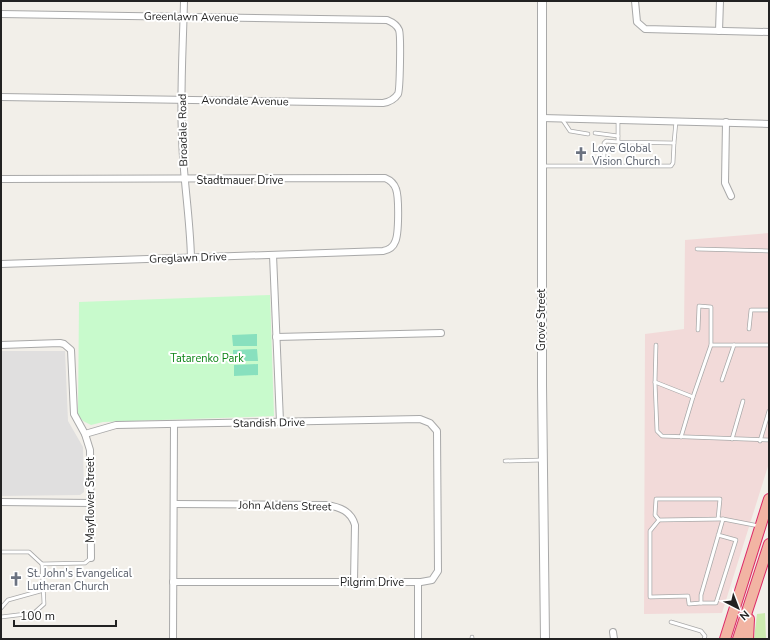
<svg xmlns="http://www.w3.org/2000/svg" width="770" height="640" font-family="'Nunito Sans',sans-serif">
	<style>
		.residential { fill: #e0dfdf }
		.commercial { fill: #f2dad9 }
		.grass { fill: #cdebb0 }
		.park { fill: #c8facc }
		.pitch { fill: #88e0be }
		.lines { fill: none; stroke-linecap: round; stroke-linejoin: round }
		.service-casing { stroke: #a9a9a9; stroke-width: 4.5 }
		.minor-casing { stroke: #a9a9a9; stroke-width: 8 }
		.tertiary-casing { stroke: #a9a9a9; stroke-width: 10 }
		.trunk-casing { stroke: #dc2a67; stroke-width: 12 }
		.service { stroke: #fff; stroke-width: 3 }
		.minor { stroke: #fff; stroke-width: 6 }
		.tertiary { stroke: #fff; stroke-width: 8 }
		.trunk { stroke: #f2b4a3; stroke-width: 10 }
		.labels { text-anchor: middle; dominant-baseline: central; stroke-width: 4; stroke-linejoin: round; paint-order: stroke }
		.street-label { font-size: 11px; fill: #222; stroke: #fff }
		.worship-label { font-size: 11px; fill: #5b616d; stroke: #fff; text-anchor: start }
		.park-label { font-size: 11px; fill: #0c8416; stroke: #fff }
	</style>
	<rect width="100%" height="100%" fill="#f2efe9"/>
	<path class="residential" d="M1 351H65L68 421 83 447 84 492 80 495 1 496Z"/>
	<path class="commercial" d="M769 233V463L722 613 644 614 645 334 684 329 685 240Z"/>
	<path class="grass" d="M765 613 766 639H754L757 614Z"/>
	<path class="park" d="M270 295 274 416 103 422 91 425 83 421 78 415 79 302Z"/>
	<g class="pitch">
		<path d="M257 334V346H233L232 335Z"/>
		<path d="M257 349 258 361H233V350Z"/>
		<path d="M258 364V375L234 376V365Z"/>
	</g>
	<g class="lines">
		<defs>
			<g id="service">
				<path d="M562 119 570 131 588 134"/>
				<path d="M618 120V142L674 143 676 121"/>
				<path d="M595 133 618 136"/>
				<path d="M542 166H671L673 163 674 143"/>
				<path d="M604 166V143L606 141 618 142"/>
				<path d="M697 249 769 251"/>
				<path d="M749 329 751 310H769"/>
				<path d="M656 345 655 382 657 431 662 436 769 440"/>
				<path d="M711 345H769"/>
				<path d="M722 380 734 345"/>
				<path d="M655 382 693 397 711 345V307L699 306 698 330"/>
				<path d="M681 437 693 397"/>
				<path d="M732 439 743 401"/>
				<path d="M760 441 769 411"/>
				<path d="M505 461 542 460"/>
				<path d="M718 519 720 499H656L655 515 659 520 723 519"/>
				<path d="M659 520 650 531V597L688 596 689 604 701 603"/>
				<path d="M718 535 736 540 716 603H701V595L723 519 759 526"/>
				<path d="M1 552H29L42 564"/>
				<path d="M1 608 8 600 44 590"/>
				<path d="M1 617 34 613 44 604 42 564 85 563 91 558"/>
				<path d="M671 622 701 631 705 636 704 639"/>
				<path d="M472 637V639"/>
			</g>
			<g id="minor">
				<path d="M184 1C183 46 180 91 182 136 183 178 190 216 191 258"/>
				<path d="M635 1 637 22 645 29 769 32"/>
				<path d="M1 14 387 20C392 22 397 25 399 30 401 35 400 90 398 94 394 100 389 102 383 103L1 97"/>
				<path d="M719 31 720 1"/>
				<path d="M542 118 769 124"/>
				<path d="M726 122 725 183 731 196"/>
				<path d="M1 179 385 178C390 180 394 183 396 189 399 197 399 235 395 242 393 248 388 250 383 251L1 264"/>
				<path d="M273 255 280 422"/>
				<path d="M276 337 441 333"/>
				<path d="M1 345 60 343 64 344 71 350 74 414 85 434 90 450 91 558"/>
				<path d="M85 434 116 425 420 419 430 423 437 431 438 571 432 580 421 582H173"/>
				<path d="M1 502 91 503"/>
				<path d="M174 504 326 505C340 507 351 511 355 525L354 582"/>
				<path d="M418 582V639"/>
				<path d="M613 632 614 639"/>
				<path d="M173 639 174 424"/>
			</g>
			<path id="tertiary" d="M542 1V385L545 639"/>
			<g id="trunk">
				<path d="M725 639 769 499"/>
				<path d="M738 639 769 544"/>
				<path d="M748 639 749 619"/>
			</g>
		</defs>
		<use href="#service" class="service-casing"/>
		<use href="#minor" class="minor-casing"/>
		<use href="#tertiary" class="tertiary-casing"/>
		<use href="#trunk" class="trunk-casing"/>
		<use href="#service" class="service"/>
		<use href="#minor" class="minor"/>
		<use href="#tertiary" class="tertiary"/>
		<use href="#trunk" class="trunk"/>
	</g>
	<defs>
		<symbol id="church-bare" viewBox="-9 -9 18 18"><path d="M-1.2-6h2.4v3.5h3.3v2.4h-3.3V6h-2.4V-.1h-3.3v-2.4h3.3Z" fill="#6b7280" stroke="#fff" stroke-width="2.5" paint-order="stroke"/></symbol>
	</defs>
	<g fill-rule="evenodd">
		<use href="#church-bare" x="571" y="144" width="20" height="20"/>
		<use href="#church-bare" x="6" y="569" width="20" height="20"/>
	</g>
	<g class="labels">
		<g class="street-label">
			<text transform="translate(191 17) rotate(1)">Greenlawn Avenue</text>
			<text transform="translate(245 101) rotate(1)">Avondale Avenue</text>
			<text transform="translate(183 130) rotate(-91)">Broadale Road</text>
			<text x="240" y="180">Stadtmauer Drive</text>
			<text transform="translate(188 258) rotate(-2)">Greglawn Drive</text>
			<text transform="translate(541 320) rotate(-90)">Grove Street</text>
			<text transform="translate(269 423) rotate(-1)">Standish Drive</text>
			<text transform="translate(90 500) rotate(-90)">Mayflower Street</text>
			<text transform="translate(285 506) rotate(1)">John Aldens Street</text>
			<text x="372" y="582">Pilgrim Drive</text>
		</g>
		<g class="worship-label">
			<text x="592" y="148">Love Global<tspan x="592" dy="13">Vision Church</tspan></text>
			<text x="27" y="573">St. John's Evangelical<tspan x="27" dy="13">Lutheran Church</tspan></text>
		</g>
		<g class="park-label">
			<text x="207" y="358">Tatarenko Park</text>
		</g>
	</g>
	<rect width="770" height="640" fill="none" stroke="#222222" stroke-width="4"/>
	<g transform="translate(738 608) rotate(138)" stroke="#ffffff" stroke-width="3" paint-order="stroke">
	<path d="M0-3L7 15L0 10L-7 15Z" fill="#222222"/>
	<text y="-6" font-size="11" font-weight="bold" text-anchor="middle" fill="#222222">N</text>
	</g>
	<path d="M14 620v6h102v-6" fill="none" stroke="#222222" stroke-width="2"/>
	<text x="20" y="620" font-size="12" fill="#222222" stroke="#ffffff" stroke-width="3" paint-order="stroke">100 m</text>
</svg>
